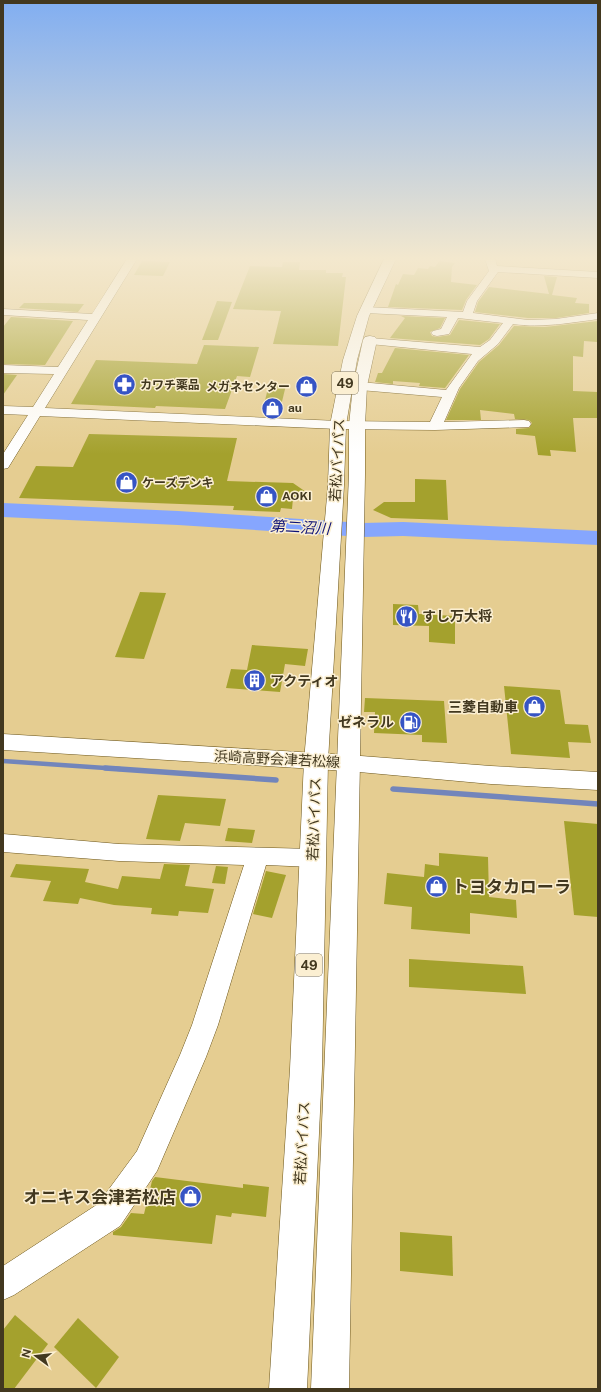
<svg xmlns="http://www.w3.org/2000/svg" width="601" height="1392" font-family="'Public Sans','Noto Sans JP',sans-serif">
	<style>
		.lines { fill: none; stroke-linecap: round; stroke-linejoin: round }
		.stream-far1 { stroke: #7285bb; stroke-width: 4.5 }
		.stream { stroke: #7285bb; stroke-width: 5.5 }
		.river { fill: #86a6fe; fill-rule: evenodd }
		.building { fill: #a4a12d }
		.minor-casing { stroke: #6c561b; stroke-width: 1 }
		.secondary-casing { stroke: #6c561b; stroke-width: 1 }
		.trunk-casing { stroke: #6c561b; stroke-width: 1 }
		.minor { fill: #fff; fill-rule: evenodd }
		.secondary { fill: #fff; fill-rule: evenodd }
		.trunk { fill: #fff; fill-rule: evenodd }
		.labels { text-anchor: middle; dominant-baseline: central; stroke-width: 3; stroke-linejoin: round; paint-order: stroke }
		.far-poi-label { font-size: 12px; font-weight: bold; fill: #42381f; stroke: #fbefd2; text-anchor: start }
		.shield { fill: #fbefd2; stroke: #7a6f55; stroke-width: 1 }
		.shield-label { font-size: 13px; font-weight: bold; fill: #42381f }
		.street-label { font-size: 14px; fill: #42381f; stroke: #fbefd2 }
		.poi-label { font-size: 14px; font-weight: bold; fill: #42381f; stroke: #fbefd2; text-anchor: start }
		.water-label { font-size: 15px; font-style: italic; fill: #0d1277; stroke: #fbefd2 }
		.near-poi-label { font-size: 17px; font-weight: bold; fill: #42381f; stroke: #fbefd2; text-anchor: start }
	</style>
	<rect width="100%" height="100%" fill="#e5cd91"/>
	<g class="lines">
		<path class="stream-far1" d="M3 761 120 769"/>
		<g class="stream">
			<path d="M105 768 276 780"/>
			<path d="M393 789 598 804"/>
		</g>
		<path class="river" d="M3 503 178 511 363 523 403 522 598 531V545L403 536 363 537 178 525 3 517Z"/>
	</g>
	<g class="building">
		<path d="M142 261 170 262 163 276 134 275Z"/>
		<path d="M439 261 455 263 452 267 451 282 477 285 466 300 462 310 388 307 396 284 398 285 403 274 414 275 418 268 428 269 430 266 435 267Z"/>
		<path d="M283 262H300L299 270H326V273H343L342 277H346L338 346 273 344 281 311 233 309 250 266 282 267Z"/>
		<path d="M544 276 557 277 552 295 577 298 575 303 589 304V313L556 318H528L475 312 478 302 489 287 549 294Z"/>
		<path d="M217 301 232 302 218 340H202Z"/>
		<path d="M24 303H49L84 304 78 312 19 308Z"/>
		<path d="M401 316 445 318 440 328 430 332 432 336 437 337 450 335 459 320 500 324 489 339 480 345 390 338 405 318Z"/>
		<path d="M11 317 72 321H73L45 365 3 364V327Z"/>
		<path d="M598 321 597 342 584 341 583 357 573 356V391L598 392V418H573L576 452 550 450 551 456 538 455 535 436 516 434V429L529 428 532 423 529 420 515 419 514 414 480 410 481 420H446L460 389 479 362 499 345 514 326 545 327Z"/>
		<path d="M204 345 259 347 250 377 237 376 225 409 156 406 155 408 71 404 96 360 197 364Z"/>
		<path d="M395 348 469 355 445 388 419 386 420 383 393 381V384L375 382 378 373H382Z"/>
		<path d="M3 374 17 375 3 395Z"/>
		<path d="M269 384 286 385 279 414 262 413Z"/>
		<path d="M89 434 237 438 227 481 293 483 306 492 293 498 292 509 281 508 280 512 233 510 234 506 19 498 36 466 73 467Z"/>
		<path d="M415 479 446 480 448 520 391 518 373 510 384 502H415Z"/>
		<path d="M140 592 166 593 144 659 115 657Z"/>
		<path d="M393 604 418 605 419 614 455 616V644L429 642V626L393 625Z"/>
		<path d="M252 645 308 649 305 666 285 664 280 692 226 688 231 669 247 670Z"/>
		<path d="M504 686 560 690 565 724 588 725 591 743 568 742 570 758 511 754Z"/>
		<path d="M365 698 444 701 447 743 422 742V735L374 733 375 712H364Z"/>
		<path d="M158 795 226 799 220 826 185 823 180 841 146 839Z"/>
		<path d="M564 821 598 824V917L574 915Z"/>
		<path d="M228 828 255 830 252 843 225 841Z"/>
		<path d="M439 853 488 857 489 897 516 900 517 918 470 913V934L411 929 412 907 384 904 387 873 424 877 425 864 439 866Z"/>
		<path d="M16 864 89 869 85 882 118 889 122 876 160 879 164 864 190 865 185 886 214 889 208 913 179 911 178 916 151 914 152 908 114 905 80 898 78 904 43 901 51 881 10 877Z"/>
		<path d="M216 866 228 867 225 884 212 883Z"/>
		<path d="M266 871 286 875 272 918 253 914Z"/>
		<path d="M409 959 523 966 526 994 409 987Z"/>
		<path d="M155 1177 243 1188V1184L269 1187 266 1217 232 1213 231 1217 216 1215 212 1244 113 1235V1232L121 1227 131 1213 144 1214 152 1181Z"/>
		<path d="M400 1232 452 1236 453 1276 400 1271Z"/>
		<path d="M15 1315 48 1344 14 1389H3V1330Z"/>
		<path d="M78 1318 119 1357 96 1388 54 1347Z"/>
	</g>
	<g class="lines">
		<defs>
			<g id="minor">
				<path d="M127 259H137L45 408 338 421 430 422 442 397 360 390 356 389 354 386 356 383 360 382 446 390 472 354 370 344 366 343 364 341 366 339 370 338 480 347 490 340 503 323 458 318 449 334 437 336 433 335 431 333 433 331 441 329 447 317 366 313 361 310 366 307 463 312 467 301 489 271 485 259H495L497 266 598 272V278L498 272 477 301 473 313 528 320 556 319 598 313V319C569 323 542 328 513 324L498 344 478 361 459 388 444 422 524 420 529 421 531 424 529 427 435 430 338 429 40 416 8 468 3 469V454L28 415 3 414V406L33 407 54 374 3 373V365L58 367 88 320 3 315V309L92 314Z"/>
				<path d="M3 834 119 844 313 849 321 852 324 858 321 864 313 867 266 865 218 1025 206 1057 157 1171 120 1226 14 1295 3 1300V1266L98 1204 137 1151 180 1055 192 1025 244 865 119 861 3 852Z"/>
			</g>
			<path id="secondary" d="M3 734 348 755 491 766 598 772V790L491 784 348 771 3 750Z"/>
			<g id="trunk">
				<path d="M384 259H396L369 316 357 360 346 425 344 485 328 761 322 1069 307 1389H269L290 1069 304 761 328 485 330 425 343 360 357 316Z"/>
				<path d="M370 336 375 337 377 340 367 386 365 425V474L349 1389H311L349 474V425L353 386 363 340 365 337Z"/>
			</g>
		</defs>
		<use href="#minor" class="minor-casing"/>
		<use href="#secondary" class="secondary-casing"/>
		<use href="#trunk" class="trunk-casing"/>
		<use href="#minor" class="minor"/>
		<use href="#secondary" class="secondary"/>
		<use href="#trunk" class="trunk"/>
	</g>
	<linearGradient id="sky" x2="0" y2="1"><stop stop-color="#81aef1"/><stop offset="0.57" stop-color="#f3e8ce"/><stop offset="1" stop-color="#f3e8ce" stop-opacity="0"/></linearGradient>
	<rect width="601" height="454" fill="url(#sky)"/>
	<defs>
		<symbol id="pharmacy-disc" viewBox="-11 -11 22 22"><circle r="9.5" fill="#3654c5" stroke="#fbefd2"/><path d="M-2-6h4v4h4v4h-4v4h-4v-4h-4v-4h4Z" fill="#fff"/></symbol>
		<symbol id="shop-disc" viewBox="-11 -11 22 22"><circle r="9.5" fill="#3654c5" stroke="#fbefd2"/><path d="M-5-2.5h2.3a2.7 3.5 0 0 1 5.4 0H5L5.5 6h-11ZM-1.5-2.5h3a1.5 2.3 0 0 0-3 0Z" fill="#fff"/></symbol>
		<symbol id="restaurant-disc" viewBox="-11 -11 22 22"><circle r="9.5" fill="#3654c5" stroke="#fbefd2"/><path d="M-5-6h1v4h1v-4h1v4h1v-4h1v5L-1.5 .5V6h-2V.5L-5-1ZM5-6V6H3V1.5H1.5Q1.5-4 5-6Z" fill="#fff"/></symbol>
		<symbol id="building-disc" viewBox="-11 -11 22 22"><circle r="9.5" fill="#3654c5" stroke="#fbefd2"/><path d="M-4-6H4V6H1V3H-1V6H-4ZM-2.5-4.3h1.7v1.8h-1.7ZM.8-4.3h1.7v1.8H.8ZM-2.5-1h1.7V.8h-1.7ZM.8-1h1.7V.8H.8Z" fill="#fff"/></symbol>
		<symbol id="fuel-disc" viewBox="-11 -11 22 22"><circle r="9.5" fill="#3654c5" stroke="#fbefd2"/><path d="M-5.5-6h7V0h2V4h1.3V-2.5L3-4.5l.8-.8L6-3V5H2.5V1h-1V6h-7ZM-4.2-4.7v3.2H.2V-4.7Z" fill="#fff"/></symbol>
	</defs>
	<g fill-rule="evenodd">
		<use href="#pharmacy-disc" x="112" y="372" width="25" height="25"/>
		<use href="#shop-disc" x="294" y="374" width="25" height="25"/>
		<use href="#shop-disc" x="260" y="396" width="25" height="25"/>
		<use href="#shop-disc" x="114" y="470" width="25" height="25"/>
		<use href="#shop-disc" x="254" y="484" width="25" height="25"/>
		<use href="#restaurant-disc" x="394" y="604" width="25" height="25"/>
		<use href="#building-disc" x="242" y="668" width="25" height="25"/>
		<use href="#shop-disc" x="522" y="694" width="25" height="25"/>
		<use href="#fuel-disc" x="398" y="710" width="25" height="25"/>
		<use href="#shop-disc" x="424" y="874" width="25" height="25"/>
		<use href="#shop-disc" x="178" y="1184" width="25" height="25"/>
	</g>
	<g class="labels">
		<g class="far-poi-label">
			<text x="140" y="385">カワチ薬品</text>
			<text x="290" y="387" text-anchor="end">メガネセンター</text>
			<text x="288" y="408">au</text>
			<text x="142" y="483">ケーズデンキ</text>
			<text x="282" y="496">AOKI</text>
		</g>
		<g class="shield">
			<rect x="332" y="372" width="26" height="22" rx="3"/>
			<rect x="296" y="954" width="26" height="22" rx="3"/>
		</g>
		<g class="shield-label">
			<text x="345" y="383">49</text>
			<text x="309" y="965">49</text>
		</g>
		<g class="street-label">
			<text transform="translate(337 460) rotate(-87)">若松バイパス</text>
			<text transform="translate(277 759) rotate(3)">浜崎高野会津若松線</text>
			<text transform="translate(314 819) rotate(-88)">若松バイパス</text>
			<text transform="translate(302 1143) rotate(-87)">若松バイパス</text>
		</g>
		<g class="poi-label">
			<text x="422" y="616">すし万大将</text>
			<text x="270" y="681">アクティオ</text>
			<text x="518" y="707" text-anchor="end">三菱自動車</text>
			<text x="394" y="722" text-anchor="end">ゼネラル</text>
		</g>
		<g class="water-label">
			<text transform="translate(300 527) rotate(3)">第二沼川</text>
		</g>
		<g class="near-poi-label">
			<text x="452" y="887">トヨタカローラ</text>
			<text x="176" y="1197" text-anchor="end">オニキス会津若松店</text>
		</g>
	</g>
	<rect width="601" height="1392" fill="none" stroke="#42381f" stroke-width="8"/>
	<g transform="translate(36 1356) rotate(285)" stroke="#fbefd2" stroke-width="3" paint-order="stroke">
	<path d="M0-3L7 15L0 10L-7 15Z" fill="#42381f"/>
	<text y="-6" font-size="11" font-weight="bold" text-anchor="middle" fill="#42381f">N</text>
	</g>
</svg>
